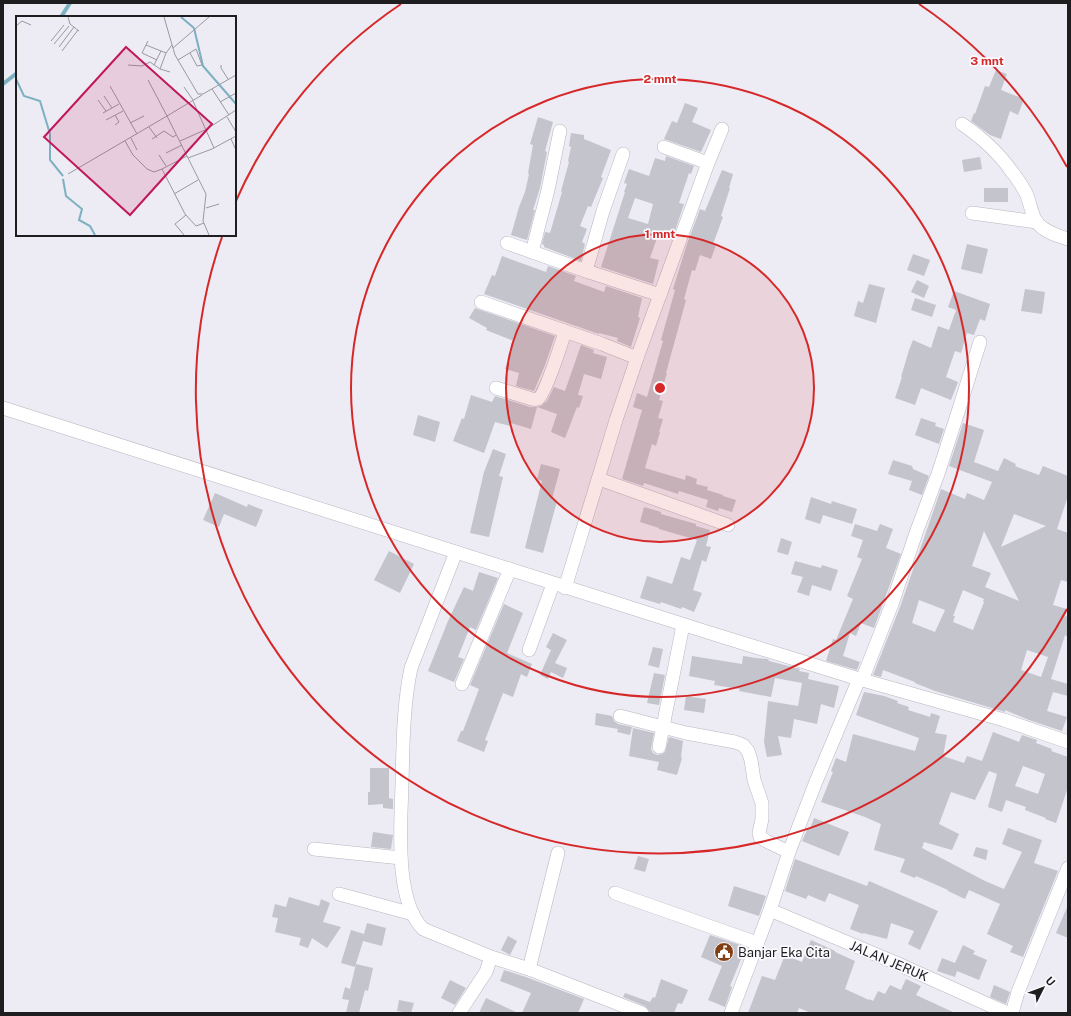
<svg xmlns="http://www.w3.org/2000/svg" width="1071" height="1016" font-family="'Public Sans',sans-serif">
	<style>
		.lines { fill: none; stroke-linecap: round; stroke-linejoin: round }
		.stream { stroke: #7bb1c1; stroke-width: 4 }
		.building { fill: #c4c4cd; fill-rule: evenodd }
		.street-casing { stroke: #b9b6bf; stroke-width: 14 }
		.street { stroke: #fff; stroke-width: 13 }
		.ring { fill: none; stroke: #d62828; stroke-width: 2 }
		.labels { text-anchor: middle; dominant-baseline: central; stroke-width: 3.5; stroke-linejoin: round; paint-order: stroke }
		.poi-label { font-size: 13px; fill: #1e1d20; stroke: #faf9fe; text-anchor: start }
		.street-label { font-size: 13px; fill: #1e1d20; stroke: #faf9fe }
		.inset-river { fill: none; stroke: #7bb1c1; stroke-width: 2 }
		.inset-road { fill: none; stroke: #9a999f; stroke-width: 1 }
		.view { fill: #c2185b; fill-opacity: 0.15; stroke: #c2185b; stroke-width: 2 }
		.inset-edge { fill: none; stroke: #1e1d20; stroke-width: 2 }
		.centre { fill: #d62828; stroke: #faf9fe; stroke-width: 2 }
		.ring-label { font-size: 12px; text-anchor: middle; font-weight: bold; fill: #d62828; stroke: #faf9fe; stroke-width: 3.5; stroke-linejoin: round; paint-order: stroke }
	</style>
	<rect width="100%" height="100%" fill="#edebf4"/>
	<g class="lines">
		<g class="stream">
			<path d="M61 17 70 3"/>
			<path d="M3 84 17 73"/>
		</g>
	</g>
	<g class="building">
		<path d="M996 70 1007 74 1001 90 1024 99 1018 115 1010 111 1001 139 990 135 971 121 974 113 975 114 985 86 989 87Z"/>
		<path d="M685 103 698 108 692 122 711 130 701 152 664 139 672 121 677 123Z"/>
		<path d="M538 117 553 122 545 151 547 152 540 188 533 210H535L527 240 511 235 519 207 525 192 529 174 528 173 533 145 530 144Z"/>
		<path d="M571 133 584 135V139L611 150 601 177 603 178 591 207 588 206 580 226 587 229 582 242 585 244 581 261 544 247V245L542 244 545 232 550 233 562 192 561 191 569 162 568 161 571 147 569 146Z"/>
		<path d="M666 156 694 166 691 174 689 173 679 203 684 204 672 240 658 235 650 258 659 260 653 284 601 267 625 192H624L627 184 624 183 629 169 649 176 655 158 665 161ZM635 198 653 204 648 224 628 218Z"/>
		<path d="M980 157 982 169 964 172 962 160Z"/>
		<path d="M722 170 733 174 729 188H730L721 216 723 217 713 244 716 245 711 259 700 255 695 271 692 270 684 299 686 300 666 373H667L659 400 663 401 658 418 663 419 659 432H660L656 446 652 444 645 468 685 480 686 475 697 479 696 484 708 487 707 490 723 495V496L736 500 732 512 719 508 718 511 706 507 708 500 679 491 678 494 644 483 643 486 622 479 642 410 633 407 637 393 647 397 663 341 661 340 675 290 673 289 687 244 700 209 705 211Z"/>
		<rect x="984" y="188" width="24" height="14"/>
		<path d="M967 244 988 249 982 274 961 269Z"/>
		<path d="M913 254 930 260 924 276 907 270Z"/>
		<path d="M502 256 546 272 548 266 576 276 574 281 604 292 606 286 642 298 638 317 640 318 631 347 617 341 618 338 599 333V334L484 294 492 275 495 276Z"/>
		<path d="M917 280 929 286 924 298 911 292Z"/>
		<path d="M869 284 885 288 876 323 854 316 858 301 863 303Z"/>
		<path d="M1025 289 1045 292 1042 314 1021 311Z"/>
		<path d="M954 291 990 304 985 321 980 319 974 335 967 333 961 353 955 351 946 377 958 382 951 400 921 388 915 405 895 398 902 377H901L909 350 913 340 931 348 938 326 949 330 956 310 948 307Z"/>
		<path d="M915 298 936 305 932 317 911 310Z"/>
		<path d="M475 308 555 336 545 365 534 391 516 386 519 373 505 369 514 341 486 330 487 328 469 318Z"/>
		<path d="M581 345 594 350 593 353 607 357 601 379 584 374 578 395 583 396 579 408 577 407 565 438 551 432 557 414 537 407 541 406 547 401 554 387 565 391Z"/>
		<path d="M471 395 492 402 495 396 530 407H537L531 429 511 423 510 426 495 422 484 453 453 441 462 418 464 419Z"/>
		<path d="M418 415 440 422 435 442 413 435Z"/>
		<path d="M921 418 936 423 935 426 944 429 939 444 915 435Z"/>
		<path d="M963 423 984 430 974 462 998 471 1004 458 1016 464 1015 466 1039 475 1043 466 1068 476V496L1057 529 1068 533V582L1061 580 1053 605 1067 609 1065 616 1068 617V637L1065 635 1051 679 1068 684V696L1053 692 1047 711 1067 717 1062 731 1029 720 1005 710V712L935 691 915 683V682L883 670 881 677 873 675 900 607 941 489 965 499 967 493 984 500 992 482 949 466ZM1014 514 1046 526 1001 547ZM984 531 1019 601 985 587 991 573 972 566ZM963 590 984 599 983 601 984 602 973 630 953 622 955 616H953ZM919 600 945 610 935 632 912 623ZM1027 650 1048 657 1041 677 1021 670Z"/>
		<path d="M493 449 506 454 499 476 503 477 489 537 470 533 484 472Z"/>
		<path d="M893 460 912 466 913 469 929 476 922 495 909 490 912 481 888 474Z"/>
		<path d="M541 464 560 469 552 499 557 501 543 553 525 548 542 481 537 479Z"/>
		<path d="M215 493 247 507 248 504 263 510 256 527 224 514 219 527 203 520Z"/>
		<path d="M811 497 831 504 832 501 857 509 852 524 823 515 820 524 805 519Z"/>
		<path d="M644 507 661 512V514L696 524V526L710 530 706 546 711 547 706 562 702 560 693 590 702 593 694 612 682 607 681 609 661 602 660 604 640 598 647 576 672 584 681 557 690 560 697 540 659 529V528L640 522Z"/>
		<path d="M855 524 877 531 880 524 893 529 886 548 901 554 874 628 861 623 856 636 850 633 843 656 860 662 857 670 826 661 833 639 836 640 853 599 847 596 862 559 857 557 863 540 851 536Z"/>
		<path d="M781 538 792 542 788 555 777 552Z"/>
		<path d="M389 551 414 564 400 593 374 580Z"/>
		<path d="M795 561 821 568 822 565 838 570 831 591 812 585 809 596 797 592 803 577 791 574Z"/>
		<path d="M479 572 498 578 476 630 470 627 458 657 464 659 454 682 428 671 448 621 464 587 473 591Z"/>
		<path d="M504 604 523 613 507 653 532 664 527 677 521 674 513 697 503 693 485 740 488 741 484 752 457 741 461 731H463L479 689 470 685Z"/>
		<path d="M553 633 567 640 555 663 567 668 563 678 551 672 548 679 540 675 551 650 546 647Z"/>
		<path d="M653 647 663 649 659 668 648 665Z"/>
		<path d="M692 656 742 664 743 656 756 658 768 659 769 661 800 669 799 671 809 673 808 679 839 686 834 708 821 704 817 724 794 719 791 738 778 736 782 755 767 757 764 742 768 701 798 706 802 683 775 678 771 697 739 691 740 689 714 685 715 681 689 676Z"/>
		<path d="M654 673 665 675 659 705 647 703Z"/>
		<path d="M864 692 884 696 898 701 897 703 909 707 908 710 930 717 931 713 940 716 935 733 947 735 943 756 964 763 967 756 982 761 993 732 1019 742 1022 735 1037 740 1036 743 1052 749 1051 751 1068 757V787L1056 823 1045 819 1046 818 1025 810 1026 807 1006 800 1002 812 988 807 997 774 989 771 975 800 951 792 939 824 959 834 952 850 924 842 922 848 985 881 1004 889 1022 852 1002 844 1008 828 1042 840 1034 863 1058 871 1023 957 1010 952 1013 946 987 934 1000 904 969 890 965 899 948 891V890L916 876 915 878 900 872 905 859 874 850 881 824 865 817 821 802 833 772 831 771 836 758 846 762 853 734 915 751 919 738 856 715ZM1023 766 1045 774 1038 794 1015 786Z"/>
		<path d="M686 696 706 699 704 713 684 710Z"/>
		<path d="M596 713 612 716 614 721 618 724 632 727 630 735 617 732 618 729 595 725Z"/>
		<path d="M633 728 654 733 651 749 653 753 657 755 662 754 665 752 669 737 683 741 681 757 682 758 677 775 657 770 659 762 629 756Z"/>
		<path d="M370 768H389V798L393 799V809L383 808V804L368 805V792H370Z"/>
		<path d="M814 818 849 832 839 856 802 841 808 828 810 829Z"/>
		<path d="M373 832 393 835 391 849 371 847Z"/>
		<path d="M976 847 988 850 986 860 973 856Z"/>
		<path d="M638 856 649 859 645 872 634 869Z"/>
		<path d="M795 859 867 886 869 881 938 911 920 950 908 944 914 931 891 923 887 939 863 933V934L850 929 859 905 829 893 825 902 808 895 806 899 785 891Z"/>
		<path d="M734 886 766 896 759 916 728 906Z"/>
		<path d="M289 897 319 906 321 899 330 903 323 922 341 927 327 948 312 938 308 948 299 945 301 938 275 932 278 918 272 917 275 904 286 907Z"/>
		<path d="M1068 905V938L1056 933Z"/>
		<path d="M367 923 386 928 382 946 363 941 355 967 341 963 351 930 364 934Z"/>
		<path d="M710 935 746 947 730 986 732 987 725 1007 708 1000 722 966 701 957Z"/>
		<path d="M508 936 517 941 510 955 501 950Z"/>
		<path d="M811 940 835 951V952L855 961 845 989 869 1000V999L873 1001 878 991 885 994 890 985 901 990 906 979 921 986 916 995 955 1013H811L799 1008 797 1013H748L762 976 775 980 785 955 802 962Z"/>
		<path d="M963 945 975 951 973 954 987 960 979 980 957 971 955 977 937 971 942 958 955 963Z"/>
		<path d="M356 964 373 968 368 991 365 990 359 1013H346L349 1000 342 999 345 987 350 989Z"/>
		<path d="M504 970 526 977 584 999 578 1013H522L531 993 500 981Z"/>
		<path d="M661 979 688 990 682 1004 678 1003 674 1013H651L645 1006 623 997 625 993 650 1002 653 997 655 998Z"/>
		<path d="M450 980 466 988 455 1005 441 998Z"/>
		<path d="M994 985 1010 992 1006 1004 990 997Z"/>
		<path d="M486 998 518 1013H479Z"/>
		<path d="M399 1000 414 1003 411 1013 397 1011Z"/>
	</g>
	<g class="lines">
		<defs>
			<g id="street">
				<path d="M962 124C981 137 999 153 1012 172 1017 178 1022 186 1026 193 1030 202 1031 213 1036 221 1042 231 1058 236 1068 239"/>
				<path d="M664 147 708 163"/>
				<path d="M972 213 1037 222"/>
				<path d="M507 243 586 271 660 295"/>
				<path d="M532 252 548 190 560 131"/>
				<path d="M586 271 603 211 623 154"/>
				<path d="M481 302 602 344 637 358"/>
				<path d="M496 388 532 399C534 399 536 400 538 399 545 395 562 342 565 331"/>
				<path d="M3 408C288 500 573 591 859 679"/>
				<path d="M599 479 728 525"/>
				<path d="M456 552 411 668C403 706 403 745 402 784 401 823 394 900 423 929L491 957"/>
				<path d="M565 588 616 420 637 358 708 163 722 129"/>
				<path d="M529 650 553 584"/>
				<path d="M862 680 892 604 916 533 938 474 959 409 980 342"/>
				<path d="M462 684 510 569"/>
				<path d="M620 716 686 733 735 742 743 745 748 751 751 760 754 780 762 803V819L759 833 760 837 766 841 789 852"/>
				<path d="M659 747 683 625"/>
				<path d="M314 849 401 858"/>
				<path d="M615 893 757 943"/>
				<path d="M339 894 413 914"/>
				<path d="M770 910 896 963 1007 1013"/>
				<path d="M529 969 558 853"/>
				<path d="M459 1013 486 972 491 957 529 969 642 1013"/>
				<path d="M731 1013 770 910 789 852 815 784 859 679 1004 720 1068 742"/>
				<path d="M1012 1013 1018 992 1068 868"/>
			</g>
		</defs>
		<use href="#street" class="street-casing"/>
		<use href="#street" class="street"/>
	</g>
	<circle cx="660" cy="388" r="154" fill="#d62828" fill-opacity=".12"/>
	<g class="ring">
		<circle cx="660" cy="388" r="154"/>
		<circle cx="660" cy="388" r="309"/>
		<path d="M1067 609A463 463 0 0 1 222 237M235 203A463 463 0 0 1 401 4M919 4A463 463 0 0 1 1067 167"/>
	</g>
	<defs>
		<symbol id="civic-disc" viewBox="-11 -11 22 22"><circle r="9.5" fill="#844013" stroke="#faf9fe"/><path d="M-.6-6.5H3V-4.5H.6V-3L4-1V1h2V6H-6V1h2V-1L-.6-3ZM-1.2 2.5V6h2.4V2.5Z" fill="#fff"/></symbol>
	</defs>
	<g fill-rule="evenodd">
		<use href="#civic-disc" x="713" y="941" width="22" height="22"/>
	</g>
	<g class="labels">
		<g class="poi-label">
			<text x="738" y="952">Banjar Eka Cita</text>
		</g>
		<g class="street-label">
			<text transform="translate(889 961) rotate(23)">JALAN JERUK</text>
		</g>
	</g>
	<g transform="translate(16 16)">
		<rect width="220" height="220" fill="#edebf4"/>
		<path class="inset-river" d="M165 1 178 12M178 12 187 50 220 88M0 63 8 80 24 85 34 118V144L47 160M47 163 50 180 66 193 63 204 74 210 79 219"/>
		<path class="inset-road" d="M52 1 54 8 63 15M148 1 159 39 182 78H187L220 59M0 10 6 5 15 9M35 25 48 9M132 25 130 29 150 37 156 29M38 28 53 10M130 29 126 37 141 44M43 31 58 11M157 32 193 1M46 35 62 14M162 44 180 33 186 49 181 50 174 37M112 49 126 50 134 46 144 53 154 56M138 49 145 35M205 49V52L212 63M144 53 150 37M132 64 151 100M94 70 121 118M168 71 177 84M196 73 213 99M186 79 151 100 190 178 187 205 193 219M88 80 96 92M82 84 90 95M177 85 198 132M204 86 220 77M87 97 103 88M211 101 220 116M90 104 107 95M114 107 128 100M99 109 103 106 99 99M133 111 141 122M115 122 121 134M136 123 148 115 157 121 160 119M215 123 220 134M109 125 117 139 131 153 138 156 146 153M164 125 191 113 220 94M150 137 166 129M143 139 150 150M171 140 146 153 169 198 180 210 188 207M172 142 196 133 220 120M52 158 151 100M158 178 182 164M190 192 203 188M168 219 159 208 170 199"/>
		<path class="view" d="M110 31 196 108 114 199 28 121Z"/>
		<rect width="220" height="220" class="inset-edge"/>
	</g>
	<circle cx="660" cy="388" r="6" class="centre"/>
	<g class="ring-label">
		<text x="987" y="65">3 mnt</text>
		<text x="660" y="83">2 mnt</text>
		<text x="660" y="238">1 mnt</text>
	</g>
	<rect width="1071" height="1016" fill="none" stroke="#1e1d20" stroke-width="8"/>
	<g transform="translate(1043 988) rotate(48)" stroke="#faf9fe" stroke-width="3" paint-order="stroke">
	<path d="M0-3L7 15L0 10L-7 15Z" fill="#1e1d20"/>
	<text y="-6" font-size="11" font-weight="bold" text-anchor="middle" fill="#1e1d20">U</text>
	</g>
</svg>
